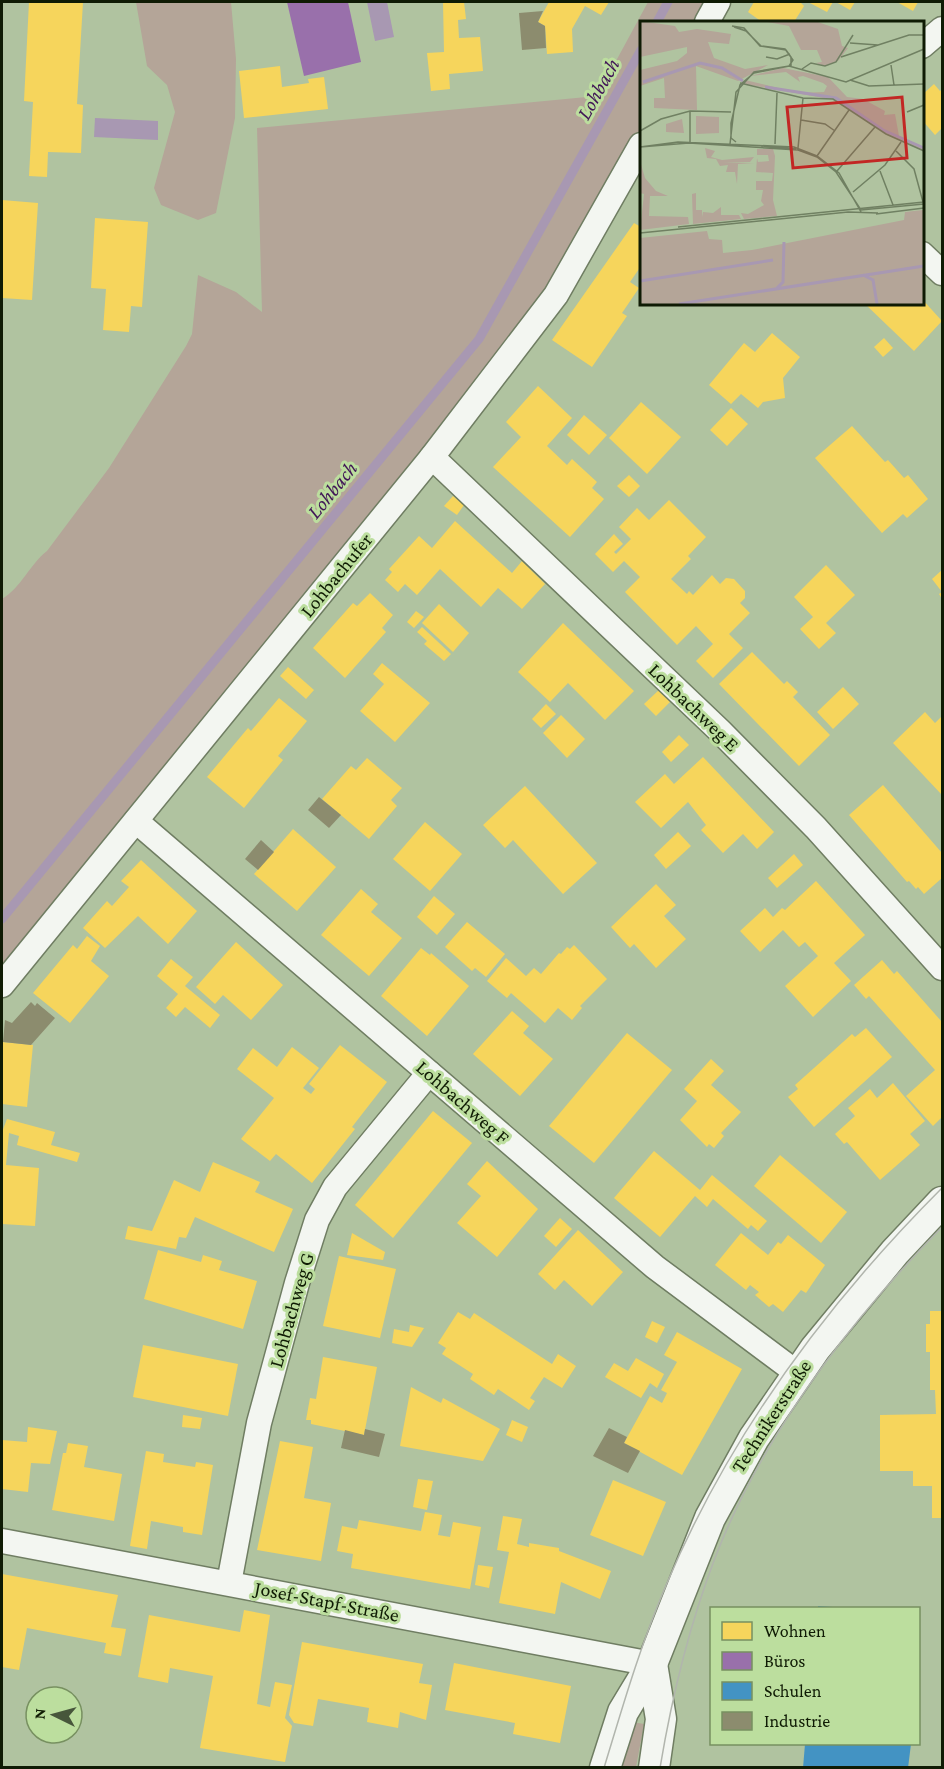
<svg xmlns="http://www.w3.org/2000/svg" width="944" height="1769" font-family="'Crimson Pro',serif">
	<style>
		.green { fill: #b4a598 }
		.water { fill: #a898b2 }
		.homes { fill: #f6d55c }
		.offices { fill: #9970ab }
		.schools { fill: #4393c3 }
		.industry { fill: #8c8c6e }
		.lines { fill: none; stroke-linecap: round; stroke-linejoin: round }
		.stream { stroke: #a898b2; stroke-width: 9 }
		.minor-casing { stroke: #6f7d62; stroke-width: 27 }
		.tertiary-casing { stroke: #6f7d62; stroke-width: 33 }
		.minor { stroke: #f3f6f1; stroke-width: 24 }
		.tertiary { stroke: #f3f6f1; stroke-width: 30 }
		.tram { stroke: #b1b5ad; stroke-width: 1.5 }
		.labels { text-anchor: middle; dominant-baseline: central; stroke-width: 6; stroke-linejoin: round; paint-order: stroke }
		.street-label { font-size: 20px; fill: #0f1b04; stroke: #bcde9e }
		.water-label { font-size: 21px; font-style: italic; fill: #411757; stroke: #bcde9e }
		.inset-river { fill: none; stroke: #a898b2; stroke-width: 3 }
		.inset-road { fill: none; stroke: #708062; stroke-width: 1.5 }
		.view { fill: #c22724; fill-opacity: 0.15; stroke: #c22724; stroke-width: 3 }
		.inset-edge { fill: none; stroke: #0f1b04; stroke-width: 3 }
	</style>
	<rect width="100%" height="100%" fill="#b0c3a0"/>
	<g class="green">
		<path d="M136 2H231L236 59 235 118 216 213 198 220 161 205 154 188 175 112 167 85 147 66Z"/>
		<path d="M648 2H718L707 22H641V145L556 295 2 985V599C21 588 30 564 47 551L109 468 186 346 192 334 198 275 236 292 262 312 257 128 597 96Z"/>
		<path d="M627 1721 644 1724 636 1767 614 1768Z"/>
	</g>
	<g class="water">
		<path d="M367 2H387L394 37 375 41Z"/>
		<path d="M95 118 158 121V140L94 137Z"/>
	</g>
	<g class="homes">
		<path d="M29 2H83L77 104 83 105 81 153 48 152 47 177 29 176 33 102 24 101Z"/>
		<path d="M443 2H464L466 19 458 20 459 38 480 37 483 71 449 74 450 89 431 91 427 53 444 52Z"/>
		<path d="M549 2H609L601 15 585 6 572 29 573 52 547 54 545 26 538 22Z"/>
		<path d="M754 2H800L804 6 794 22H762L748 12Z"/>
		<path d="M808 2H833L827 12Z"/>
		<path d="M836 2H855L850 10Z"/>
		<path d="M897 2H918L913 11Z"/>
		<path d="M280 66 282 87 309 83 308 79 324 77 328 109 244 118 239 71Z"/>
		<path d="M934 84 940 91 942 89V128L935 135 922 120V95Z"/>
		<path d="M2 200 38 203 32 300 2 298Z"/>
		<path d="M95 218 148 222 142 307 131 306 129 332 103 330 106 289 91 288Z"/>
		<path d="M634 223 641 227V266L630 282 639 288 622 313 627 316 592 367 552 340Z"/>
		<path d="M922 299 942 321 914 351 864 303H922Z"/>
		<path d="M772 333 800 357 783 378 785 398 763 402 758 408 741 394 731 404 709 385 744 343 755 352Z"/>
		<path d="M884 338 893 348 883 357 874 347Z"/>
		<path d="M538 386 572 418 547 446 567 465 572 459 597 482 592 488 604 499 570 537 493 467 521 437 506 422Z"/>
		<path d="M641 402 681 437 647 474 609 438Z"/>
		<path d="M731 408 748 424 727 446 710 430Z"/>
		<path d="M584 415 607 435 589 455 567 435Z"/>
		<path d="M852 426 885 462 888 460 904 478 908 475 928 499 907 518 903 514 882 533 815 458Z"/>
		<path d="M629 475 640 486 629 497 617 486Z"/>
		<path d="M453 496 464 505 457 515 444 506Z"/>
		<path d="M669 500 706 537 688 556 691 559 671 579 687 594 689 591 693 595 712 575 720 584 726 578 734 579 745 591V598L740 603 750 613 729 634 743 648 713 678 696 661 713 644 696 626 677 645 625 592 640 577 624 561 613 572 595 554 614 534 623 544 614 552 616 554 631 539 619 527 637 508 649 520Z"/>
		<path d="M455 521 512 573 522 561 545 584 522 609 498 588 481 607 440 569 417 595 405 584 398 592 385 580 392 572 389 569 419 536 432 548Z"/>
		<path d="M826 565 855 595 826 623 836 633 819 649 800 629 813 617 794 597Z"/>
		<path d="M942 570V599L939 594 942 592 932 579Z"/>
		<path d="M370 593 393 615 382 628 386 632 345 678 313 648 353 603 357 606Z"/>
		<path d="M439 604 469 633 453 652 422 623Z"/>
		<path d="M416 611 424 617 414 628 407 622Z"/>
		<path d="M563 623 634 691 605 720 568 683 550 702 518 672Z"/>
		<path d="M422 627 451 654 444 661 424 644 427 641 417 632Z"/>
		<path d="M752 652 784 684 787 681 798 692 793 697 830 735 799 766 719 684Z"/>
		<path d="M382 663 430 703 395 742 360 711 384 684 373 674Z"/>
		<path d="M288 667 314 690 306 699 280 676Z"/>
		<path d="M843 687 859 704 833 729 817 712Z"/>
		<path d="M660 689 671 701 656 716 644 704Z"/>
		<path d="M279 698 307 721 278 756 283 760 244 808 207 777 248 728 251 731Z"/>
		<path d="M546 704 556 714 541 728 532 719Z"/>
		<path d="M925 712 935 723 942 716V795L893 743Z"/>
		<path d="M561 715 585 739 567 758 543 733Z"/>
		<path d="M679 735 689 745 671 762 662 752Z"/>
		<path d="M703 757 774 832 757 849 743 834 723 853 701 830 706 825 688 802 661 828 635 802 665 774 674 784Z"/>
		<path d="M367 758 402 788 391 800 397 806 369 839 322 799 351 766 356 770Z"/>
		<path d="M883 785 942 853V878L924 894 918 887 916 889 909 881 907 882 849 815Z"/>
		<path d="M525 786 597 863 563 894 513 840 505 848 483 825Z"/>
		<path d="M425 822 462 854 430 891 393 859Z"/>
		<path d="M293 829 336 867 297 911 254 874Z"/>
		<path d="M678 832 691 846 666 869 654 855Z"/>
		<path d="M794 854 803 865 777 888 768 878Z"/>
		<path d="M141 860 197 911 168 944 138 916 105 948 83 928 107 901 112 906 129 887 121 881Z"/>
		<path d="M816 881 865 935 834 963 851 981 813 1017 785 986 818 956 805 942 799 947 783 930 760 952 740 931 765 908 773 917 782 908 785 910Z"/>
		<path d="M656 884 676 905 664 916 686 939 656 968 634 944 630 948 611 927Z"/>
		<path d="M361 889 378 904 371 912 402 938 369 976 321 935Z"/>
		<path d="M434 896 455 914 437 935 417 917Z"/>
		<path d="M467 922 505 954 486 977 475 968 472 971 445 947Z"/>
		<path d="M87 936 100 946 91 961 109 976 70 1023 33 993 73 945 77 949Z"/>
		<path d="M236 942 283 985 251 1020 223 995 215 1004 196 987Z"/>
		<path d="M574 945 607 979 580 1006 582 1008 572 1020 558 1008 545 1023 511 993 507 998 487 981 506 958 526 976 534 968 541 974 559 953 561 954 567 947 570 949Z"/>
		<path d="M421 948 430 955 431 953 469 986 427 1036 381 996Z"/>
		<path d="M171 959 193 977 185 986 220 1015 210 1028 185 1007 176 1017 166 1008 178 994 157 976Z"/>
		<path d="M882 960 894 974 897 971 942 1022V1117L933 1126 906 1096 935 1070 869 996 866 999 854 985Z"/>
		<path d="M512 1011 529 1026 523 1033 553 1059 520 1096 473 1054Z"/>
		<path d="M866 1028 892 1057 814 1127 788 1097 798 1089 795 1085 852 1034 855 1037Z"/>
		<path d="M627 1033 672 1070 594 1163 549 1126Z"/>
		<path d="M2 1042 33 1045 27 1107 2 1104Z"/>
		<path d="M340 1045 387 1082 352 1127 355 1129 312 1183 276 1154 270 1161 241 1139 274 1098 237 1069 253 1048 277 1067 292 1047 319 1068 303 1088 311 1094 315 1089 309 1084Z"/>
		<path d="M711 1059 724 1071 711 1085 741 1112 721 1133 724 1136 714 1148 709 1144 707 1147 680 1120 697 1101 684 1089Z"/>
		<path d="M893 1083 925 1121 910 1134 920 1145 880 1180 847 1142 844 1144 835 1134 855 1116 848 1108 870 1089 877 1098Z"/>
		<path d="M433 1111 472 1143 393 1238 355 1205Z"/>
		<path d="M7 1119 55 1132 51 1145 80 1153 77 1162 17 1145 19 1136 9 1133 6 1165 39 1168 35 1226 2 1224V1132Z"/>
		<path d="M654 1151 700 1190 712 1175 767 1221 758 1231 751 1225 748 1229 713 1199 707 1207 695 1196 660 1237 614 1198Z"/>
		<path d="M780 1155 847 1212 821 1243 754 1186Z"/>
		<path d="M487 1161 538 1209 497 1257 457 1223 481 1196 467 1184Z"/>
		<path d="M213 1162 260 1182 255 1192 293 1209 274 1252 195 1217 186 1238 179 1237 176 1249 125 1239 128 1226 152 1231 174 1180 200 1192Z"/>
		<path d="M560 1218 572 1229 556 1247 544 1236Z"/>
		<path d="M578 1230 623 1272 592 1306 564 1280 555 1290 538 1274Z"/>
		<path d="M352 1233 385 1252 383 1260 347 1255Z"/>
		<path d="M741 1233 768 1255 778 1242 781 1244 788 1235 825 1265 806 1293 801 1290 783 1312 773 1304 769 1307 755 1295 759 1292 750 1285 746 1290 715 1265Z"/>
		<path d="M158 1250 201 1262 203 1255 222 1261 219 1270 257 1281 243 1329 144 1299Z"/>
		<path d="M339 1256 396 1269 380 1338 323 1326Z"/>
		<path d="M930 1311H942V1518H932V1486H913V1471H880V1415L936 1414 935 1390H930V1352H926V1324H930Z"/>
		<path d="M458 1312 470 1319 474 1313 552 1364 558 1354 576 1366 562 1388 544 1377 530 1398 535 1401 529 1410 498 1389 494 1395 470 1379 473 1374 442 1354 446 1348 438 1343Z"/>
		<path d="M652 1321 665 1327 657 1343 645 1337Z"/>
		<path d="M410 1325 424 1328 412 1347 392 1343 394 1329 409 1332Z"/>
		<path d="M677 1332 742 1369 682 1475 624 1443 650 1396 662 1403 667 1393 661 1390 677 1362 664 1355Z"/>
		<path d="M143 1345 238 1364 228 1416 133 1397Z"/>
		<path d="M323 1357 377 1367 364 1435 311 1424V1420H306L310 1398 316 1399Z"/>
		<path d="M636 1358 664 1374 657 1388 650 1383 641 1398 605 1377 614 1363 628 1371Z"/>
		<path d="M411 1387 441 1403 443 1398 500 1429 483 1461 400 1446Z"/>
		<path d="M183 1415 202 1418 200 1429 182 1427Z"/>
		<path d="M512 1420 528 1427 522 1442 506 1435Z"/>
		<path d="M28 1427 57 1431 50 1464 31 1463 28 1492 2 1489V1440L27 1442Z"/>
		<path d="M280 1441 313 1447 304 1498 331 1503 321 1561 257 1550Z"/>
		<path d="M68 1443 88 1446 84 1467 122 1474 114 1521 52 1510 63 1453H66Z"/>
		<path d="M146 1451 164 1454 163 1462 195 1467 196 1462 213 1465 202 1535 183 1532V1527L151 1521 147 1549 130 1546Z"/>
		<path d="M418 1479 433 1481 427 1510 413 1507Z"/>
		<path d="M613 1480 666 1502 643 1556 590 1535Z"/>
		<path d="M425 1512 442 1515 438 1535 450 1537 453 1522 481 1527 470 1589 351 1568 353 1554 337 1551 342 1526 357 1529 359 1520 421 1531Z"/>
		<path d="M503 1516 522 1519 517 1544 529 1547V1543L559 1548V1551L611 1571 600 1599 561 1582 555 1614 499 1603 509 1552 497 1550Z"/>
		<path d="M478 1565 493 1567 489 1588 475 1585Z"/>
		<path d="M2 1574 118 1595 111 1627 126 1629 121 1656 104 1653 106 1643 27 1628 19 1670 2 1667Z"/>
		<path d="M244 1610 270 1615 257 1704 270 1707 275 1682 292 1685 285 1718 292 1726 285 1762 200 1748 213 1676 170 1668 168 1683 138 1677 149 1615 240 1632Z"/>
		<path d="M302 1642 423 1664 419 1683 432 1685 426 1720 400 1712 398 1728 367 1722 369 1708 318 1699 313 1726 294 1723 289 1715Z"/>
		<path d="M454 1663 571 1686 560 1743 513 1734 515 1723 445 1710Z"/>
	</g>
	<path class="offices" d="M287 2H348L361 62 304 76Z"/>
	<g class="schools">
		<path d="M818 1606 833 1607V1608H818Z"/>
		<path d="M805 1744H911L908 1768H803Z"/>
	</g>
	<g class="industry">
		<path d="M543 11 538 22 545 26 546 48 522 50 519 13Z"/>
		<path d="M319 797 341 815 329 828 308 810Z"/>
		<path d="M261 840 274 852 258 870 245 859Z"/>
		<path d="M31 1002 35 1006 37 1003 55 1018 31 1045 3 1042 5 1020 12 1023Z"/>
		<path d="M609 1428 627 1437 624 1443 640 1451 628 1473 593 1456Z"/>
		<path d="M365 1429 385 1434 379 1457 341 1448 345 1430 364 1435Z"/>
	</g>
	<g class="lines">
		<g class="stream">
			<path d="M657 22 668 2"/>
			<path d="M2 919 479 339 641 50"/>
		</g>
		<defs>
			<g id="minor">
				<path d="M707 22 718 2"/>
				<path d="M922 46 942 29"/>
				<path d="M922 254 942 273"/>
				<path d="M432 457 720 731 816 828 942 968"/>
				<path d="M136 821 655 1267 797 1373"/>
				<path d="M2 985 432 457 556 295 641 145"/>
				<path d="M2 1541 652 1664"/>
				<path d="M229 1583 259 1423 297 1283 317 1220 335 1187 429 1073"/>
			</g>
			<g id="tertiary">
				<path d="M652 1664 661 1719 654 1768"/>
				<path d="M605 1768 623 1712 652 1664 710 1518 754 1438 815 1349 895 1252 942 1202"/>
			</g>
		</defs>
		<use href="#minor" class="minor-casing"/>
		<use href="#tertiary" class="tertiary-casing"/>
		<use href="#minor" class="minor"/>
		<use href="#tertiary" class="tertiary"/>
		<g class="tram">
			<path d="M604 1768C623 1705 641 1643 667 1583 731 1432 827 1303 942 1188"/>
			<path d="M660 1768C672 1696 689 1626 715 1558 763 1434 850 1321 942 1227"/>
		</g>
	</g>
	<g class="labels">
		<g class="street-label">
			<text transform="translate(336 575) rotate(-51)">Lohbachufer</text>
			<text transform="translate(694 707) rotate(44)">Lohbachweg E</text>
			<text transform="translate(463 1102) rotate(41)">Lohbachweg F</text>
			<text transform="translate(291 1310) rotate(-74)">Lohbachweg G</text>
			<text transform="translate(771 1416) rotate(-57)">Technikerstraße</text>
			<text transform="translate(327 1601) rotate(11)">Josef-Stapf-Straße</text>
		</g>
		<g class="water-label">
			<text transform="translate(598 89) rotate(-61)">Lohbach</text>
			<text transform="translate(332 490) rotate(-51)">Lohbach</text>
		</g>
	</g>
	<g transform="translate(640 21)">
		<rect width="284" height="284" fill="#b0c3a0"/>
		<path d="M0 0 35 5 39 11 57 8 91 13 89 23 68 21 74 37 105 48 128 44 98 60 56 45 57 89 14 87V77H25L24 57 0 65V49L37 40 47 32V26L0 36ZM122 0H175L198 8 202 25 208 27 198 40 185 45 176 42 182 41 177 29H161L149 5ZM143 47 188 56 207 76 223 78 245 90 244 94 255 93 259 115 283 126V130L246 113 195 79 105 63V59L159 72 184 71 187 65 183 62 163 55 158 56 160 61 146 51 110 55ZM56 95 79 96V112L56 113ZM42 98 44 112 26 111V103ZM65 127 75 130 71 136 82 139 114 136 110 141 83 142H114L98 143 97 163 95 151H86L88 144 80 145 76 138 67 137ZM117 128H133L135 135 133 179 137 195 104 198 101 192 108 193 124 184 121 180 123 169H116V160H132L133 152 116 151 117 137 118 141 129 140 128 134H117ZM0 140 5 157 16 170 28 175H10L9 195 48 196 49 203 0 209 4 173 0 172ZM56 172V189H62V196L63 191 73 192 81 186V194H99L101 198 53 203 52 173ZM283 189V283H0V217L67 210 69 218 82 219 83 232 112 229 264 199 265 191Z" fill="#b4a598"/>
		<path class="inset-river" d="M3 61 60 42 82 47 103 60M125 66 196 77 243 109 284 127M223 254 233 259 237 283M0 260 133 239M136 268 143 261 144 221M39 283 284 245"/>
		<path class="inset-road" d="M182 0H209M92 5 104 7 120 25 146 29 151 36V46M94 6 106 10 121 25 145 28 153 39 149 45 114 52 100 64 91 102V117L96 121M210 22 238 24M126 36 137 38 150 33M201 36 269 14H284M251 44 254 64M162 48 171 42 185 45 196 41 213 14M210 59 229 65 284 63M100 62 163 77 193 78 246 113 284 130M267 91 284 84M161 99 185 103 195 110M0 110 21 98 50 90 91 91M50 121V90M90 123 96 71 114 51 149 45 206 61 284 28M135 123 137 72M121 125 156 128M0 126 38 121 154 126 177 135 199 152 221 191M0 126 49 122 158 129 177 136 196 151 221 189 284 183M158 127 163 77M256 130 274 148 283 181M177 135 209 89M197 150 235 106M240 150 253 184M213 171 245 144 261 121M236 193 284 187M38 206 284 181M0 212 208 191 238 192"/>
		<path class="view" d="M262 76 267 137 153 147 147 86Z"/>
		<rect width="284" height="284" class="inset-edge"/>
	</g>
	<rect width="944" height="1769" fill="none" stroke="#0f1b04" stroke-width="6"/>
	<rect x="710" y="1607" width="210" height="138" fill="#bcde9e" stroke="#779060" stroke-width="1.5"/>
	<rect x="722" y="1622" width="30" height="18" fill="#f6d55c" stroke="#779060" stroke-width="1.5"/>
	<text x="764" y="1637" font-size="18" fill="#0f1b04">Wohnen</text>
	<rect x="722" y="1652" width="30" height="18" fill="#9970ab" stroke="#779060" stroke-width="1.5"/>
	<text x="764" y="1667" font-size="18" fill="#0f1b04">Büros</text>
	<rect x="722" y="1682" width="30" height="18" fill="#4393c3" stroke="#779060" stroke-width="1.5"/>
	<text x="764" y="1697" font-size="18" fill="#0f1b04">Schulen</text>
	<rect x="722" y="1712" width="30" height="18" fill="#8c8c6e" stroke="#779060" stroke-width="1.5"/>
	<text x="764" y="1727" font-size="18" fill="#0f1b04">Industrie</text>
	<g transform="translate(54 1715) rotate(275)"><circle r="28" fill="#bcde9e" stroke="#779060" stroke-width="1.5"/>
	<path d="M0-4.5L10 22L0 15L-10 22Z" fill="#47563b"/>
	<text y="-9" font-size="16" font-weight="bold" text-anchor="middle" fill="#0f1b04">N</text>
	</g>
</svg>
